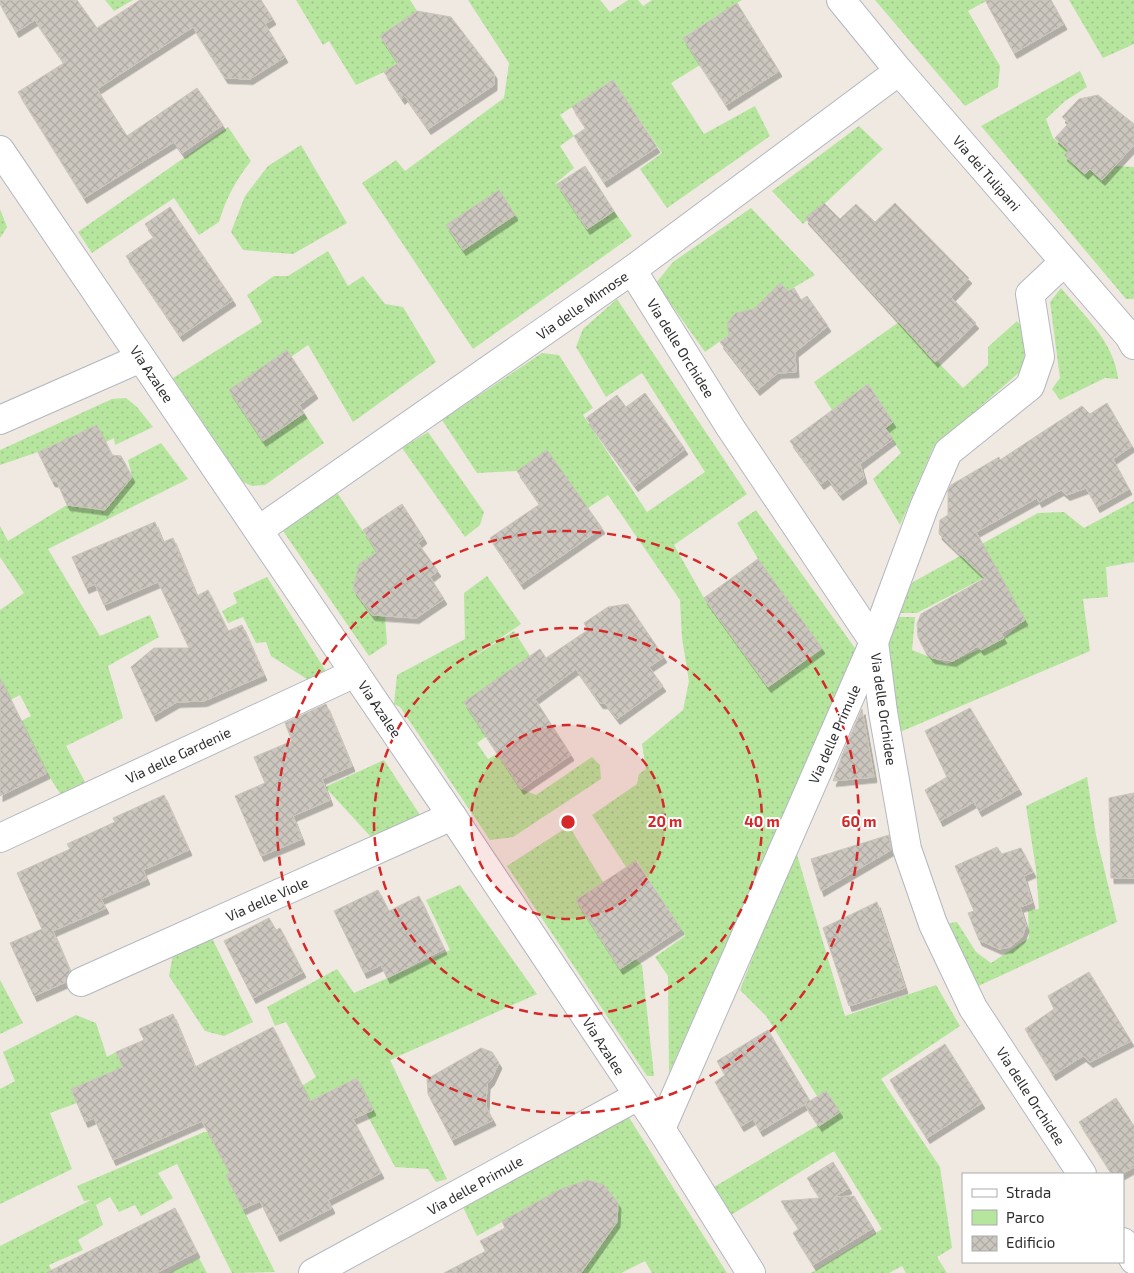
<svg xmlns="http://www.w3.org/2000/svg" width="1134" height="1273" font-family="'Exo 2',sans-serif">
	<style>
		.green { fill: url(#green-dots) }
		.building { fill: url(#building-cross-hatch); stroke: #cbc5ba; filter: url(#shadow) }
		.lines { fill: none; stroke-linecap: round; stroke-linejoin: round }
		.minor-casing { stroke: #b4b7c1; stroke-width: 30 }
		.minor { stroke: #fff; stroke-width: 28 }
		.ring { fill: none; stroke: #d62828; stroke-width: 2.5; stroke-dasharray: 9 6 }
		.labels { text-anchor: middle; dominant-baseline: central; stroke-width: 4; stroke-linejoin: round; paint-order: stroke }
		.street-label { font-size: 14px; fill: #2e2e2e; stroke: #fff }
		.centre { fill: #d62828; stroke: #fff; stroke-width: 2.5 }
		.ring-label { font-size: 15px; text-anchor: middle; font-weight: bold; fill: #d62828; stroke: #fff; stroke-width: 4; stroke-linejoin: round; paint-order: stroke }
	</style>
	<defs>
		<pattern id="green-dots" width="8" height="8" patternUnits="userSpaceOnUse" patternTransform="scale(1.25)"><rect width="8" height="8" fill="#b6e59e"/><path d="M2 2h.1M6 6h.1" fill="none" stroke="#9dc588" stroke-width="1.8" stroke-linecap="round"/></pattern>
		<pattern id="building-cross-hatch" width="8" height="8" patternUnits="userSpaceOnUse" patternTransform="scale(1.25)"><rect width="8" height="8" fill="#cbc7bf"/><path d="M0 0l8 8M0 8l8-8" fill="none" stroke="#afaba4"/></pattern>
		<filter id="shadow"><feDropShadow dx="3" dy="5.5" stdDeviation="0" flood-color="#0004"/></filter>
	</defs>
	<rect width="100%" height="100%" fill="#efe9e1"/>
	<g class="green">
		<path d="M105 0H133L114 11Z"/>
		<path d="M296 0H410L417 11 380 36 398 63 384 72 356 85 329 41 323 45Z"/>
		<path d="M468 0H600L610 12 628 0H638L643 6 652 0H742L685 36 700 65 671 83 704 134 755 106 770 136 667 208 640 169 662 153 613 80 560 115 574 136 560 146 574 168 556 183 587 229 614 211 632 236 473 349 362 183 396 160 405 171 504 98 509 63Z"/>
		<path d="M875 0H988L968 11 1000 66 998 87 965 106Z"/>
		<path d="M1069 0H1134V44L1103 58Z"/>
		<path d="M1080 71 1087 87 1065 101 1046 119 1053 138 1069 151 1065 155 1085 174 1090 169 1102 180 1114 166 1134 167V299H1126L981 126Z"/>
		<path d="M859 126 883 149 803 224 772 191Z"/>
		<path d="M228 127 251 161C236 180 226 198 219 222L199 235 174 198 92 253 78 232Z"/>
		<path d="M301 145 347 223 293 254 243 250 231 232 245 196 268 166Z"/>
		<path d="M751 208 815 275 788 291 780 283 765 298 768 307 736 313 727 323 730 334 705 352 656 283 673 262Z"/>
		<path d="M0 209 7 227 0 238Z"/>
		<path d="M328 251 348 286 363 276 385 304 403 307 436 362 353 422 308 345 291 357 286 351 229 390 263 441 304 413 324 443 265 485 252 486 243 482 173 378 262 322 247 295 274 276H288Z"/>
		<path d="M1061 288C1083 314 1115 343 1118 379L1105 378 1060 400 1052 389 1060 378 1050 302Z"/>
		<path d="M617 299 747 494 674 545 704 598 768 687 822 649 758 559 737 523 756 510 857 651 669 1073 668 976 655 957 685 936 637 861 626 867 592 815 637 784 639 774 646 769 642 744 683 710 689 681 682 638 680 600 608 495 588 508 517 471 477 473 442 420 542 353 559 355 593 408 583 415 647 512 705 472 642 373 606 397 576 347 583 329Z"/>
		<path d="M1017 321C1029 335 1025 351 1023 369L933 448 900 525 873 479 901 453 885 428 893 422 868 384 832 410 814 382 899 322 963 388 988 365V347Z"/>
		<path d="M126 398 137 407 153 427 115 445 114 438 106 442 97 425 38 452 0 465V450L112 399Z"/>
		<path d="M428 432 484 512 480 525 465 537 402 448Z"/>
		<path d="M161 443 188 479 48 549 100 636 150 615 159 637 108 666 123 718 66 746 85 782 61 795 47 773 21 721 31 716 20 695 0 705V610L24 593 0 557V526L8 541 67 505 132 476 128 460Z"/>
		<path d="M336 491 377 552 359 564 353 589 372 615 385 616 387 644 369 656 283 531Z"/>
		<path d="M1134 501V562L1106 567 1108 597 1083 599 1090 651 900 732 884 644 892 617H915L912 650 947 664 1004 638 1025 620 997 571 917 613H892L913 582 1038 513 1064 512 1084 528Z"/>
		<path d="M487 576 521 624 460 666 514 631 530 656 487 736 477 743 488 759 497 754 521 789 536 795 592 757 600 765 601 779 513 837 490 840 400 707 394 704 397 675 465 639 464 593Z"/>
		<path d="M267 577 327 673 310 681 271 656 266 642 256 643 243 617 228 623 222 611 237 603 233 593Z"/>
		<path d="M384 760 420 815 371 837 325 787Z"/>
		<path d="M1087 777 1096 835 1117 922 976 987 944 924 957 922 976 952 991 963 1029 938 1028 910 1039 909 1036 869 1026 806Z"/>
		<path d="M569 826 603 882 576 900 620 969 635 959 642 965 654 1076H647L507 866Z"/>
		<path d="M795 848 845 1016 936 985 960 1026 881 1079 940 1167 952 1248 937 1257 947 1273H906L902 1266 889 1273H811L882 1229 834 1151 731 1215 714 1187 840 1112 826 1091 817 1096 766 1016 740 990Z"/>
		<path d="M460 885 537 994 390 1060 447 1179 436 1182 428 1169 395 1167 366 1113 373 1109 357 1078 307 1102 300 1087 316 1077 286 1022 275 1026 267 1007 337 969 354 993 450 950 426 900Z"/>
		<path d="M211 936 253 1022 224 1036 205 1031 169 976 173 954Z"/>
		<path d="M0 980 23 1023 0 1034Z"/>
		<path d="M76 1015 96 1023 107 1057 116 1052 127 1076 104 1075 71 1089 77 1103 50 1113 72 1169 0 1204V1089L15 1081 3 1052Z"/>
		<path d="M243 1114 294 1140 226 1175 275 1272 232 1273 177 1164 158 1173 173 1198 141 1216 135 1205 119 1212 110 1197 96 1205 103 1225 78 1240 83 1250 49 1265 53 1273H0V1246L91 1200 84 1201 77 1186 204 1132H208Z"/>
		<path d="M628 1116 727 1273H652L645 1261 621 1273H534L607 1236 617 1222 618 1203 604 1185 563 1188 477 1236 461 1203Z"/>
		<path d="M199 1258 207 1273H169Z"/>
	</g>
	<g class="building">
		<path d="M0 0H77L97 28 140 0H261L273 19 265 24 285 57 250 79 225 78 193 27 97 89 127 136 197 88 223 125 182 153 174 142 84 198 18 92 64 63 35 20 16 32 0 4Z"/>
		<path d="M985 0H1051L1064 24 1014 53Z"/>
		<path d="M737 3 779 71 726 105 683 38Z"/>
		<path d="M417 11 451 17 494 73V85L428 129 405 96 402 99 384 72 398 63 380 36Z"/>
		<path d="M613 80 657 147 604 182 574 136 586 128 572 107Z"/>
		<path d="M1098 95 1134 124V145L1102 180 1090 169 1085 174 1064 155 1069 151 1055 138 1069 123 1062 117 1079 99Z"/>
		<path d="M585 166 614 211 587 229 557 184Z"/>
		<path d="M499 190 515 215 463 250 446 225Z"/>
		<path d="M824 203 840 219 856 204 875 222 895 203 969 278 951 297 976 323 935 362 805 218Z"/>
		<path d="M170 207 233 300 180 336 126 256 154 237 145 224Z"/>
		<path d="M780 283 788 291 794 288 801 300 807 296 828 326 795 352 796 372 778 373 757 390 720 342 729 335 727 323 736 313 754 309Z"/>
		<path d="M287 350 315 393 299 405 304 413 263 441 229 390Z"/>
		<path d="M868 384 893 422 885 428 893 439 860 464 864 478 840 495 828 479 821 484 790 441Z"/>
		<path d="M645 393 685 449 635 486 586 418 617 395 626 407Z"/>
		<path d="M1107 403 1132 446 1113 459 1129 489 1097 507 1086 488 1067 495 1061 490 1039 502 1037 498 976 532 1025 620 1001 633 1004 638 981 650 978 646 953 661 932 658 924 649 918 637 917 624 921 614 985 578 939 534 940 520 948 515V490L951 485 999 457 1000 460 1082 406 1090 414Z"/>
		<path d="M97 425 112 455 121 456 132 477 105 510 67 505 57 482 52 481 38 452Z"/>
		<path d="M547 450 602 528 521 584 490 538 540 504 517 471Z"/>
		<path d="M402 504 424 538 418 543 438 571 430 577 444 599 416 618 372 615 353 589 359 564 377 552 363 530Z"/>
		<path d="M155 522 163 542 173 538 197 596 208 590 228 631 242 625 264 675 204 701 177 702 153 716 131 667 154 648H189L158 582 104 605 95 584 86 588 72 557Z"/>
		<path d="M758 559 822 648 768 687 704 598Z"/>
		<path d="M628 604 664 657 649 667 663 686 617 719 605 703H600L576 669 535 699 571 755 521 789 464 702 540 649 546 658 588 630 584 623 608 607Z"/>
		<path d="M0 678 47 773 0 796Z"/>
		<path d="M326 704 352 766 322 779 330 800 293 816 302 839 261 856 235 796 265 783 254 757 292 741 285 723Z"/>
		<path d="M970 708 1019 789 979 811 974 802 940 821 925 790 947 777 925 731Z"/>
		<path d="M862 709 874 777 833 781 843 753Z"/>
		<path d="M1134 793V878H1111L1109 798Z"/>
		<path d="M164 795 189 850 143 870 147 879 101 899 106 908 53 931 70 971 66 982 34 996 10 943 42 929 17 873 70 849 67 844 115 822 113 818Z"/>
		<path d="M889 835 891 850 821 891 811 859Z"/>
		<path d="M997 847 1002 854 1021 848 1033 872 1024 876 1032 903 1020 907 1026 926 1022 937 1010 947 999 949 979 940 968 913 974 911 955 866Z"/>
		<path d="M636 861 681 929 620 969 576 900Z"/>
		<path d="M378 890 389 911 419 896 444 949 387 978 381 965 364 973 334 911Z"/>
		<path d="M877 902 905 988 849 1006 823 928Z"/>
		<path d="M269 918 276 930 280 928 303 972 253 998 224 941Z"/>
		<path d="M1089 972 1131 1041 1090 1062 1083 1056 1053 1075 1025 1029 1054 1009 1048 996Z"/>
		<path d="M173 1014 195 1067 273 1027 310 1101 357 1078 373 1110 353 1119 381 1173 328 1200 332 1208 277 1236 260 1201 243 1209 226 1175 230 1173 202 1121 113 1160 94 1118 85 1122 71 1089 123 1067 116 1052 144 1040 139 1029Z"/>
		<path d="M768 1030 810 1101 826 1091 840 1112 819 1126 805 1105 807 1103 760 1131 753 1119 741 1126 715 1082 725 1075 717 1061Z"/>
		<path d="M945 1044 982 1103 927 1138 890 1080Z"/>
		<path d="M481 1048 492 1052 499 1063 491 1080 487 1084 486 1107 493 1120 452 1140 428 1094 427 1079Z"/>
		<path d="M1116 1098 1134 1126V1167L1122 1174H1112L1079 1122Z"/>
		<path d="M833 1162 849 1188 834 1197 854 1196 873 1228 813 1265 793 1233 799 1229 781 1201 820 1198 807 1178Z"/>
		<path d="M588 1180 604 1185 618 1203 617 1222 581 1273H444L486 1251 480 1241 505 1228 502 1221 563 1188Z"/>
		<path d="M175 1208 197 1252 156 1273H46Z"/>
	</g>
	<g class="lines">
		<defs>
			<g id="minor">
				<path d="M841 0 899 71 1129 336 1134 345"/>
				<path d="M0 150 452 816 661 1129 751 1273"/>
				<path d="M632 270 730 427 874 642 883 712 907 849 933 924 973 1008 1082 1174"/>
				<path d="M0 420 141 358"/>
				<path d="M259 530 632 270 899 71"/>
				<path d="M0 838 355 673"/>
				<path d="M81 982 452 816"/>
				<path d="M661 1129 874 642 924 507 948 452 1030 386 1040 357 1030 294 1064 262"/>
				<path d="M1123 1242 1134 1260"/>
				<path d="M313 1273 638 1096"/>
			</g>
		</defs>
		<use href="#minor" class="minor-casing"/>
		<use href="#minor" class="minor"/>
	</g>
	<circle cx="568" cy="822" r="97" fill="#d62828" fill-opacity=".12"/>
	<g class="ring">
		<circle cx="568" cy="822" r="97"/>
		<circle cx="568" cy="822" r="194"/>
		<circle cx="568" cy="822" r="291"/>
	</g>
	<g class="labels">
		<g class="street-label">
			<text transform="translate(987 173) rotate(49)">Via dei Tulipani</text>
			<text transform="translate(582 305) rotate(-35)">Via delle Mimose</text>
			<text transform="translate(681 348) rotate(58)">Via delle Orchidee</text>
			<text transform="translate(152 374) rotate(56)">Via Azalee</text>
			<text transform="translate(380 709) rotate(56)">Via Azalee</text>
			<text transform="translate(884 709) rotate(82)">Via delle Orchidee</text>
			<text transform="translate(834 734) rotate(-66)">Via delle Primule</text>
			<text transform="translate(178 755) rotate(-25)">Via delle Gardenie</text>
			<text transform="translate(267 899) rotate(-24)">Via delle Viole</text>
			<text transform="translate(604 1046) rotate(57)">Via Azalee</text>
			<text transform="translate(1031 1096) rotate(57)">Via delle Orchidee</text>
			<text transform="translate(475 1185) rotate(-29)">Via delle Primule</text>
		</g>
	</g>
	<circle cx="568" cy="822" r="8" class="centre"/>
	<g class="ring-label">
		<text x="665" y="827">20 m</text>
		<text x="762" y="827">40 m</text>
		<text x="859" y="827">60 m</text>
	</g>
	<rect x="962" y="1173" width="162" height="90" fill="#ffffff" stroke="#ababab"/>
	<rect x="972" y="1189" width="25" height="8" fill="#ffffff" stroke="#ababab"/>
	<text x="1006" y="1198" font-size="15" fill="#2e2e2e">Strada</text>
	<rect x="972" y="1210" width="25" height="15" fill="#b6e59e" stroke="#ababab"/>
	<text x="1006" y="1223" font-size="15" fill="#2e2e2e">Parco</text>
	<rect x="972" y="1236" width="25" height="15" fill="url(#building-cross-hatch)" stroke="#ababab"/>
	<text x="1006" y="1248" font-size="15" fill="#2e2e2e">Edificio</text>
</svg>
